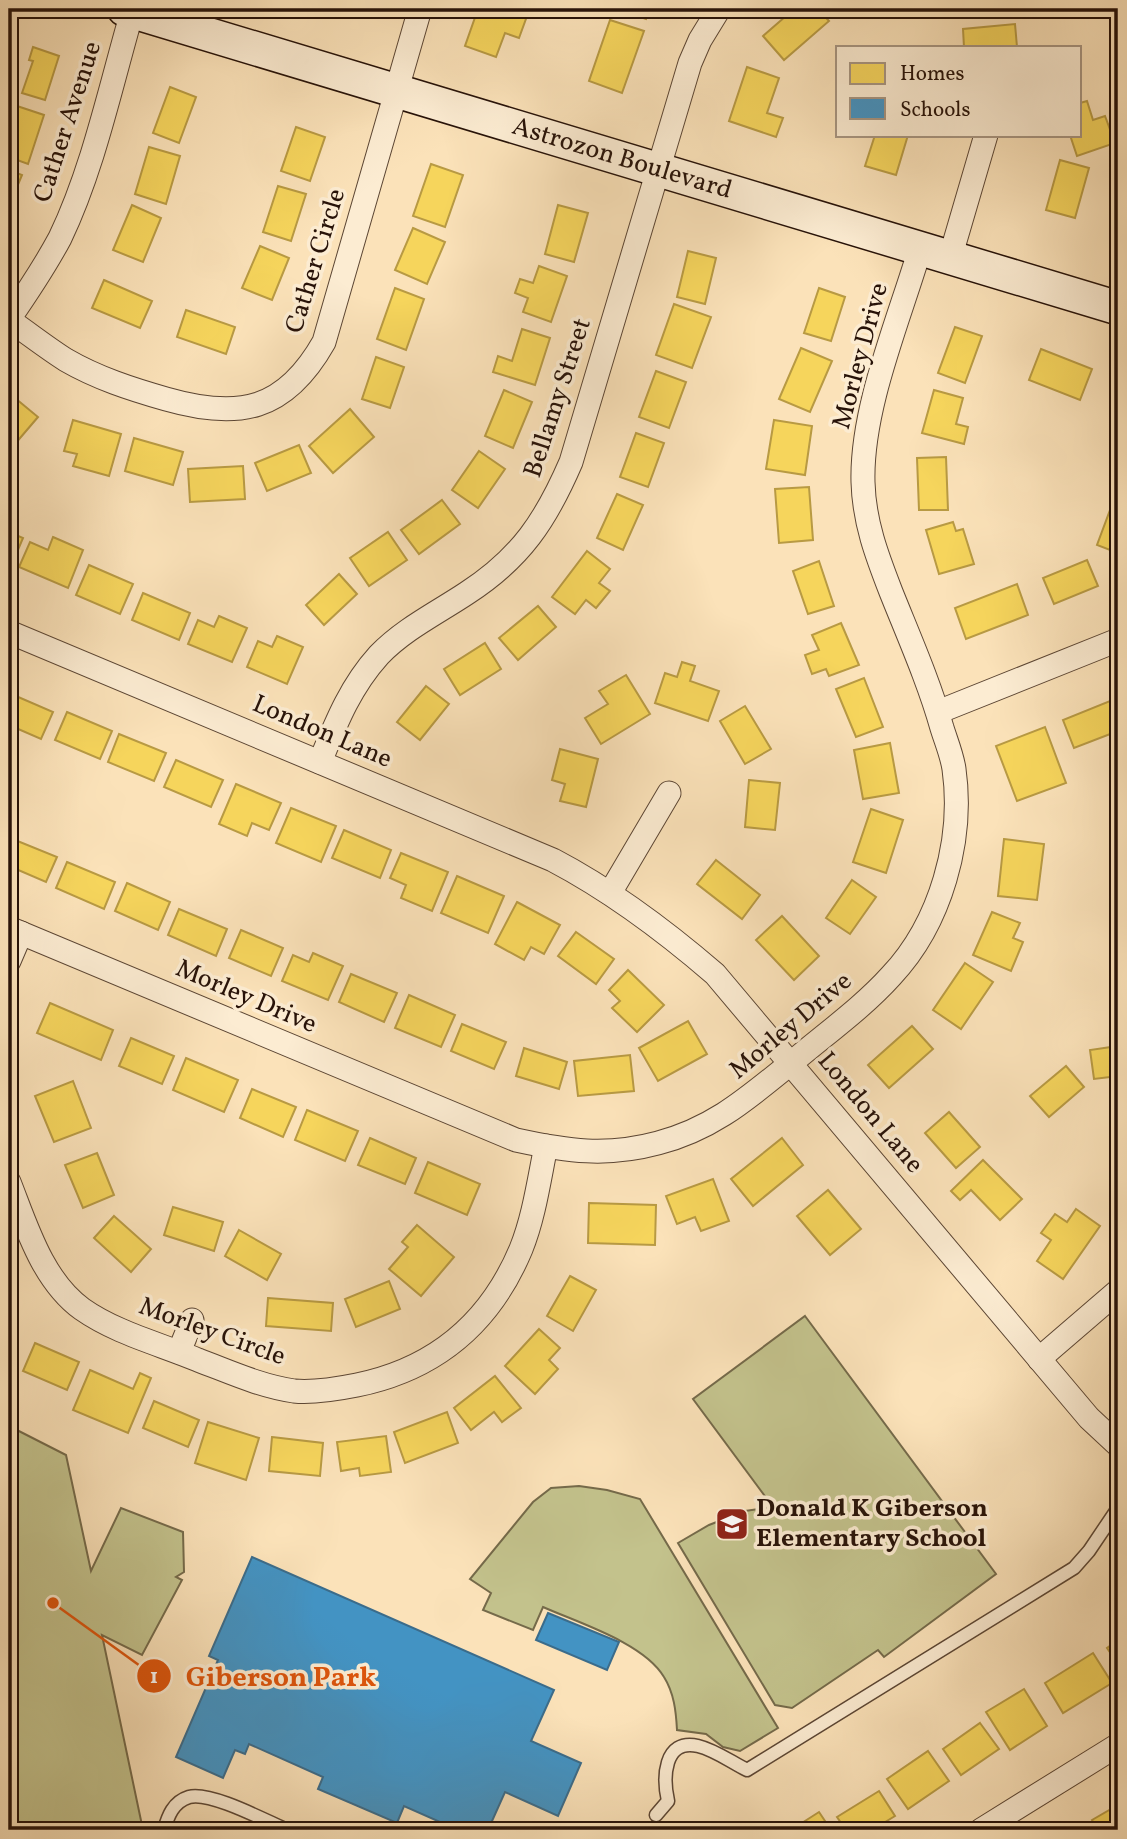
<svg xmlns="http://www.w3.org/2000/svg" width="1127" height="1839" font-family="Vollkorn,serif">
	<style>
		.green { fill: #c3c28c; stroke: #756a4a; stroke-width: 2 }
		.homes { fill: #f6d55c; stroke: #b89a43; stroke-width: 2 }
		.schools { fill: #4393c3; stroke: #3b6c8b; stroke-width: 2 }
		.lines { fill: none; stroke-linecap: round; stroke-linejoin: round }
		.lane-casing { stroke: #5c4634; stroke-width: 15 }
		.street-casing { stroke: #5c4634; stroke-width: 25 }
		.secondary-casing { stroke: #271208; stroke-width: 36 }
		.lane { stroke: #fcecd2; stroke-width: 12 }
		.street { stroke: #fcecd2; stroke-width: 23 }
		.secondary { stroke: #fcecd2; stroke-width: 33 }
		.labels { text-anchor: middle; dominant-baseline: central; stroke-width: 7; stroke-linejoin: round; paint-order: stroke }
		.street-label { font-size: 26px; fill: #271208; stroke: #fcecd2 }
		.poi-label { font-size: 26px; font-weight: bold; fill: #271208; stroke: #fcecd2; text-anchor: start }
		.leader { fill: none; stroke: #de550c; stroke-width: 2.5 }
		.callout-dot { fill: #de550c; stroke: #fcecd2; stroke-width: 2.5 }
		.mark-label { font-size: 21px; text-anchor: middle; font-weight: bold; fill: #fff }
		.callout-label { font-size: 28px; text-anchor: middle; font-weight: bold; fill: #de550c; stroke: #fcecd2; stroke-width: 7; stroke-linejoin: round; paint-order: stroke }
	</style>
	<rect width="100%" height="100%" fill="#fbe2b9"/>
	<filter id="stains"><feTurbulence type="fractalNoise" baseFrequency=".00286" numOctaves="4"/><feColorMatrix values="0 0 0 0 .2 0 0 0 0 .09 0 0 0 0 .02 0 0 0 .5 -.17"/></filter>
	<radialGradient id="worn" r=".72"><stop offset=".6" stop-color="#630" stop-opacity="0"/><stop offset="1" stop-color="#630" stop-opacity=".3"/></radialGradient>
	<g class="green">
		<path d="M805 1316 996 1574 884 1657 878 1650 792 1708 775 1705 678 1543 709 1525 745 1511 773 1507 693 1399Z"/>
		<path d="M9 1426 66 1455 91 1571 121 1508 183 1532 184 1572 176 1577 182 1580 142 1655 102 1635 143 1830H9Z"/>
		<path d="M579 1486 607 1490 640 1499 778 1728 740 1751 723 1747 706 1734 677 1730C676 1711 674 1693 664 1677 644 1643 579 1623 543 1607L533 1630 483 1610 491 1593 470 1579 533 1502 551 1488Z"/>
	</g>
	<g class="homes">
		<path d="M478 9H513L512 11 527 16 519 38 505 33 496 57 465 46Z"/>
		<path d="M617 9H649L646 19Z"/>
		<path d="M794 9H818L829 21 784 60 763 36Z"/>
		<path d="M610 20 644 31 622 93 589 81Z"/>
		<path d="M1015 24 1017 47H964L963 29Z"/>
		<path d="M33 47 59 56 45 100 22 93 33 61 29 60Z"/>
		<path d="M747 67 779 78 767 113 783 118 776 137 729 121Z"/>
		<path d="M170 87 196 97 179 143 153 133Z"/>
		<path d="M1087 101 1093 120 1105 116 1115 143 1077 156 1070 135H1080V103Z"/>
		<path d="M17 106 44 115 28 164 9 157V131Z"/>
		<path d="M296 127 325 137 310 181 281 171Z"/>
		<path d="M875 135H908L896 175 865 166Z"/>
		<path d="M149 147 180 156 166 204 135 194Z"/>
		<path d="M1060 160 1089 168 1075 218 1046 210Z"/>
		<path d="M431 164 463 175 445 227 413 216Z"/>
		<path d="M9 170 22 175 9 206Z"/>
		<path d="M278 186 306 194 291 241 263 232Z"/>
		<path d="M132 205 161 218 143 262 113 250Z"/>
		<path d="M558 205 588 213 574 262 545 254Z"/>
		<path d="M413 228 445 242 427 284 395 270Z"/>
		<path d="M260 246 289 258 272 300 242 288Z"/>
		<path d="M688 251 716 258 705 304 677 297Z"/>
		<path d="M539 266 567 276 551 322 523 312 528 298 515 293 520 279 533 283Z"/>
		<path d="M104 280 152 301 140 328 92 308Z"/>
		<path d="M395 288 424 299 406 350 377 339Z"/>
		<path d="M819 288 845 297 831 341 804 333Z"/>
		<path d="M674 304 711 317 692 368 656 355Z"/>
		<path d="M186 310 235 327 226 354 177 337Z"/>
		<path d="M955 327 982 336 965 383 938 373Z"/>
		<path d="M522 329 550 338 535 385 493 372 498 356 512 361Z"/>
		<path d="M801 348 832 361 810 412 779 399Z"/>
		<path d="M1041 349 1092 369 1080 400 1029 380Z"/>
		<path d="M376 357 404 367 390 408 362 399Z"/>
		<path d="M656 371 686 382 669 428 639 417Z"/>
		<path d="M504 390 532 402 513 448 485 436Z"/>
		<path d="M934 390 963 398 956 424 968 427 964 444 922 433Z"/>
		<path d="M15 398 38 417 9 451V405Z"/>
		<path d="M350 409 374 437 333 473 309 446Z"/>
		<path d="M73 420 121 434 109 476 73 466 77 454 64 451Z"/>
		<path d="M774 420 812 426 805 475 766 469Z"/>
		<path d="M636 433 664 443 648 487 620 477Z"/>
		<path d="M134 438 183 452 173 485 125 471Z"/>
		<path d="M299 445 311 473 267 491 255 463Z"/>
		<path d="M479 451 505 469 478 508 452 490Z"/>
		<path d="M946 457 948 510H919L917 458Z"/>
		<path d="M243 466 245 499 190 502 188 469Z"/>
		<path d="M809 487 813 540 779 543 775 489Z"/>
		<path d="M617 494 643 505 623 550 597 538Z"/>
		<path d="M442 500 460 524 419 554 401 530Z"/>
		<path d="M1113 502 1118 503V553L1097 545Z"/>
		<path d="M953 522 956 531 963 529 974 564 939 574 926 530Z"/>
		<path d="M9 532 23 538 12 564 9 563Z"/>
		<path d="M388 532 407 560 369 586 350 558Z"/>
		<path d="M53 537 83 550 68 588 19 567 30 542 48 550Z"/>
		<path d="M587 551 610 569 599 583 610 591 596 608 586 600 575 614 552 597Z"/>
		<path d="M1087 560 1098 586 1054 604 1043 578Z"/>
		<path d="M819 561 834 606 808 614 793 571Z"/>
		<path d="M89 565 133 584 120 614 76 595Z"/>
		<path d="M339 574 357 594 324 625 306 605Z"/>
		<path d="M1017 584 1028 615 966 639 955 608Z"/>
		<path d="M143 593 190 613 179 640 132 620Z"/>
		<path d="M538 606 556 627 518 660 499 638Z"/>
		<path d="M219 616 247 628 232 662 188 644 198 620 214 627Z"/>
		<path d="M841 623 859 665 829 676 826 669 812 674 805 655 819 650 812 635Z"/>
		<path d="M277 636 303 647 287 684 247 667 258 641 272 647Z"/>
		<path d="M485 643 501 669 460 695 444 669Z"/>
		<path d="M682 662 695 666 690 681 719 691 708 721 655 703 665 673 677 677Z"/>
		<path d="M626 675 650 714 601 744 585 718 608 704 599 691Z"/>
		<path d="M864 678 883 727 856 737 836 689Z"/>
		<path d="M426 686 449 704 420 740 397 722Z"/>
		<path d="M9 693 53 712 41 739 9 725Z"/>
		<path d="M1110 701 1118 722V731L1074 748 1063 720Z"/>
		<path d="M745 706 771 749 745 764 720 721Z"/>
		<path d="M67 712 112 731 100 759 55 740Z"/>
		<path d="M1045 727 1066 783 1017 801 996 746Z"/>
		<path d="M119 734 166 753 154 781 108 762Z"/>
		<path d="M890 743 899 793 863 799 854 750Z"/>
		<path d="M560 749 598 759 586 807 560 801 565 784 552 780Z"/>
		<path d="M176 760 223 780 211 807 164 787Z"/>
		<path d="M749 780 780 783 775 830 745 827Z"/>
		<path d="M236 784 281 803 269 830 252 823 247 836 219 824Z"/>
		<path d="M291 808 336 826 321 862 276 843Z"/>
		<path d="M871 809 903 820 886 873 853 862Z"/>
		<path d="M344 830 391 850 380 878 332 858Z"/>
		<path d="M1004 839 1044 844 1037 900 998 896Z"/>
		<path d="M15 840 57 857 46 882 9 866V854Z"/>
		<path d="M401 853 448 872 432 911 401 898 406 885 390 878Z"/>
		<path d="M716 860 760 895 742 919 697 884Z"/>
		<path d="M67 862 115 882 104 909 56 888Z"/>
		<path d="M457 876 504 896 488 933 441 913Z"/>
		<path d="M852 880 876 897 850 934 826 918Z"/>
		<path d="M127 883 170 902 158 930 115 911Z"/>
		<path d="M517 902 560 925 544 954 531 947 524 960 495 944Z"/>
		<path d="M179 909 227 929 216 956 168 935Z"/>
		<path d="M992 912 1020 923 1013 938 1023 942 1011 971 973 955Z"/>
		<path d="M782 916 819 956 794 980 756 940Z"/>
		<path d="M241 930 283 948 271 976 229 958Z"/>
		<path d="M576 932 614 959 596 984 558 956Z"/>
		<path d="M313 953 343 966 328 1000 282 981 293 955 309 962Z"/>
		<path d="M965 963 993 982 961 1029 933 1010Z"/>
		<path d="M628 970 664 1005 637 1032 612 1008 620 1001 609 990Z"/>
		<path d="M351 974 397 993 384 1022 339 1002Z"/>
		<path d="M409 995 455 1015 441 1047 395 1028Z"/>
		<path d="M50 1003 113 1030 101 1060 37 1033Z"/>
		<path d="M688 1021 707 1054 658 1081 639 1048Z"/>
		<path d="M462 1024 506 1042 494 1069 451 1051Z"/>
		<path d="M912 1026 933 1049 889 1088 868 1065Z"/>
		<path d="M131 1038 174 1056 162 1084 119 1066Z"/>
		<path d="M1118 1046V1076L1094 1079 1090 1050Z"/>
		<path d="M524 1048 567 1062 559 1089 516 1076Z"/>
		<path d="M630 1055 634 1091 578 1096 574 1061Z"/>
		<path d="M186 1058 238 1080 224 1112 173 1090Z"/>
		<path d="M1066 1066 1084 1087 1049 1117 1030 1096Z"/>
		<path d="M73 1081 91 1128 54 1142 35 1096Z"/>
		<path d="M252 1089 296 1107 283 1137 240 1118Z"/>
		<path d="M307 1110 358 1131 345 1161 295 1140Z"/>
		<path d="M949 1112 980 1147 956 1168 925 1133Z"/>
		<path d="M370 1138 416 1158 405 1184 358 1165Z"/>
		<path d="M782 1138 803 1165 753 1206 731 1179Z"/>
		<path d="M97 1153 114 1195 83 1208 65 1165Z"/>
		<path d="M983 1160 1022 1199 1000 1220 971 1190 960 1200 951 1191Z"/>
		<path d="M428 1162 480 1184 467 1215 415 1193Z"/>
		<path d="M713 1179 729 1221 701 1231 695 1217 677 1224 666 1196Z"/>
		<path d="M828 1190 861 1229 830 1255 797 1216Z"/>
		<path d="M589 1203 656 1205 655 1245 588 1243Z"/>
		<path d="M173 1207 223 1222 214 1251 164 1235Z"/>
		<path d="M1076 1209 1100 1226 1063 1279 1037 1261 1051 1240 1041 1233 1055 1214 1067 1222Z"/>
		<path d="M114 1216 151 1249 131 1272 94 1238Z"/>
		<path d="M417 1225 454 1257 421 1296 389 1269 408 1247 402 1242Z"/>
		<path d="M239 1230 281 1254 267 1280 225 1256Z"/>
		<path d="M570 1276 596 1290 573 1331 547 1316Z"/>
		<path d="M389 1281 400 1309 356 1327 345 1299Z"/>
		<path d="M268 1298 333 1303 331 1331 266 1326Z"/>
		<path d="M539 1329 560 1348 549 1360 558 1369 535 1394 505 1366Z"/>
		<path d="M35 1343 79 1362 67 1390 23 1371Z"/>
		<path d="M90 1370 133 1389 140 1373 151 1378 128 1433 73 1410Z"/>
		<path d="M495 1376 521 1408 502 1422 494 1412 471 1430 454 1408Z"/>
		<path d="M154 1401 199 1420 188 1447 143 1428Z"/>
		<path d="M447 1412 458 1443 405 1463 394 1432Z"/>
		<path d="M208 1422 259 1438 246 1480 195 1463Z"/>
		<path d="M386 1436 391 1472 360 1476 359 1468 341 1471 337 1442Z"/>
		<path d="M272 1437 323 1443 320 1476 269 1471Z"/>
		<path d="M1118 1640V1664L1107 1648Z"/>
		<path d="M1093 1653 1112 1683 1063 1713 1045 1683Z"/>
		<path d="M1024 1689 1047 1726 1010 1750 986 1712Z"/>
		<path d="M980 1723 999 1749 961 1775 943 1749Z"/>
		<path d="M928 1751 949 1781 908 1809 887 1779Z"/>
		<path d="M879 1791 895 1816 872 1830H846L837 1817Z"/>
		<path d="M1118 1805V1830H1098L1092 1820Z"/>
		<path d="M819 1812 831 1830H791Z"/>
	</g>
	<g class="schools">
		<path d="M252 1557 554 1690 531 1741 581 1763 558 1816 505 1792 488 1830H458L404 1806 397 1823 318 1789 323 1777 249 1744 245 1754 235 1750 223 1778 176 1757 218 1660 209 1656Z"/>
		<path d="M548 1613 619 1642 607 1670 536 1640Z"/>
	</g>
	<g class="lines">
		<defs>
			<g id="lane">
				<path d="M656 1815 668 1801C663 1779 663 1738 698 1746 715 1750 731 1762 747 1770L1074 1568 1089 1551 1118 1508"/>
				<path d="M164 1830C168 1816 173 1802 189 1797 210 1791 266 1821 287 1830"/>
			</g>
			<g id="street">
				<path d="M950 258 986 135"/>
				<path d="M9 319C27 293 45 266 60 238 94 167 111 84 133 9"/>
				<path d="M9 320C28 333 47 348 66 360 97 378 131 389 166 399 239 420 285 411 324 342L420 9"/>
				<path d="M9 632 553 860C612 891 664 930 715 974L1089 1418 1118 1445"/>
				<path d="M938 712 1118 640"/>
				<path d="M320 762C336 723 350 687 379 655 404 629 437 613 467 593 521 558 546 520 571 462L690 63 700 40 719 9"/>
				<path d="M610 893 669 793"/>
				<path d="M9 928 516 1140C567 1151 606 1157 658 1143 716 1128 751 1095 796 1059 828 1032 863 1007 891 976 941 923 964 840 954 769 952 755 946 741 942 728 929 682 909 637 891 592 877 556 864 522 863 482 861 408 899 320 920 249"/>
				<path d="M9 961 21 933"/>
				<path d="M9 1182C26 1225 42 1280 82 1309 116 1333 160 1344 198 1360 230 1372 260 1386 294 1391 314 1393 337 1389 357 1385 435 1369 490 1323 521 1249 534 1217 539 1180 546 1146"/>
				<path d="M179 1352 192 1320"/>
				<path d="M1039 1359 1118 1291"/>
				<path d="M981 1830 1118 1745"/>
			</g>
			<g id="secondary">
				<path id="s1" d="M124 9 1118 308"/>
			</g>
		</defs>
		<use href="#lane" class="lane-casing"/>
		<use href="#street" class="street-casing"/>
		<use href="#secondary" class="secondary-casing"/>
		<use href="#lane" class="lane"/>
		<use href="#street" class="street"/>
		<use href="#secondary" class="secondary"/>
	</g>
	<defs>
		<symbol id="school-square" viewBox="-11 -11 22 22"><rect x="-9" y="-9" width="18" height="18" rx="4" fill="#8f2418" stroke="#fcecd2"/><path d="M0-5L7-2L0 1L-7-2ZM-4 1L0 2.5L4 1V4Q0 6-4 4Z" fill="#fff"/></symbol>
	</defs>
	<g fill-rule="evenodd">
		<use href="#school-square" x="713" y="1505" width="38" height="38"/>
	</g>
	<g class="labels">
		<g class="street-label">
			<text transform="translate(68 122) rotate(-72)">Cather Avenue</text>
			<text stroke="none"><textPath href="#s1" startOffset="520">Astrozon Boulevard</textPath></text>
			<text transform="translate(316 261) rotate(-73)">Cather Circle</text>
			<text transform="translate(861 356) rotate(-75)">Morley Drive</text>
			<text transform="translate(558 398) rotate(-72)">Bellamy Street</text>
			<text transform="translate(322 732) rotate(23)">London Lane</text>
			<text transform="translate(246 997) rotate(23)">Morley Drive</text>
			<text transform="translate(791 1026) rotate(-40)">Morley Drive</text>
			<text transform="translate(870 1113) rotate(50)">London Lane</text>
			<text transform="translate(212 1332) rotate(20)">Morley Circle</text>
		</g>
		<g class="poi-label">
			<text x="756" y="1509">Donald K Giberson<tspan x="756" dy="30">Elementary School</tspan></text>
		</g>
	</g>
	<path class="leader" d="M53 1603L154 1676"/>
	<g class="callout-dot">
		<circle cx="53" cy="1603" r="7"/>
		<circle cx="154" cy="1676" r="18"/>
	</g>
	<g class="mark-label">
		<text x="154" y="1683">1</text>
	</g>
	<g class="callout-label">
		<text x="281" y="1686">Giberson Park</text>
	</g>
	<rect width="1127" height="1839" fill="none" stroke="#fbe2b9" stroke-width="35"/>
	<rect x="10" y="10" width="1106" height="1818" fill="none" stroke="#271208" stroke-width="3.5"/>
	<rect x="18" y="18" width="1092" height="1804" fill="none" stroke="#271208" stroke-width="2"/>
	<rect x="836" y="46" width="245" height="91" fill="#fcecd2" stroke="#a79581" stroke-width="2"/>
	<rect x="850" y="63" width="35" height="21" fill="#f6d55c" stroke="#a79581" stroke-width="2"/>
	<text x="900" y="80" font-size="21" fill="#271208">Homes</text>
	<rect x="850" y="98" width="35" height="21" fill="#4393c3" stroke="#a79581" stroke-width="2"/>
	<text x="900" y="116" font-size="21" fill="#271208">Schools</text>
	<rect width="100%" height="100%" filter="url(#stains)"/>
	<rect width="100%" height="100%" fill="url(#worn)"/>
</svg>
